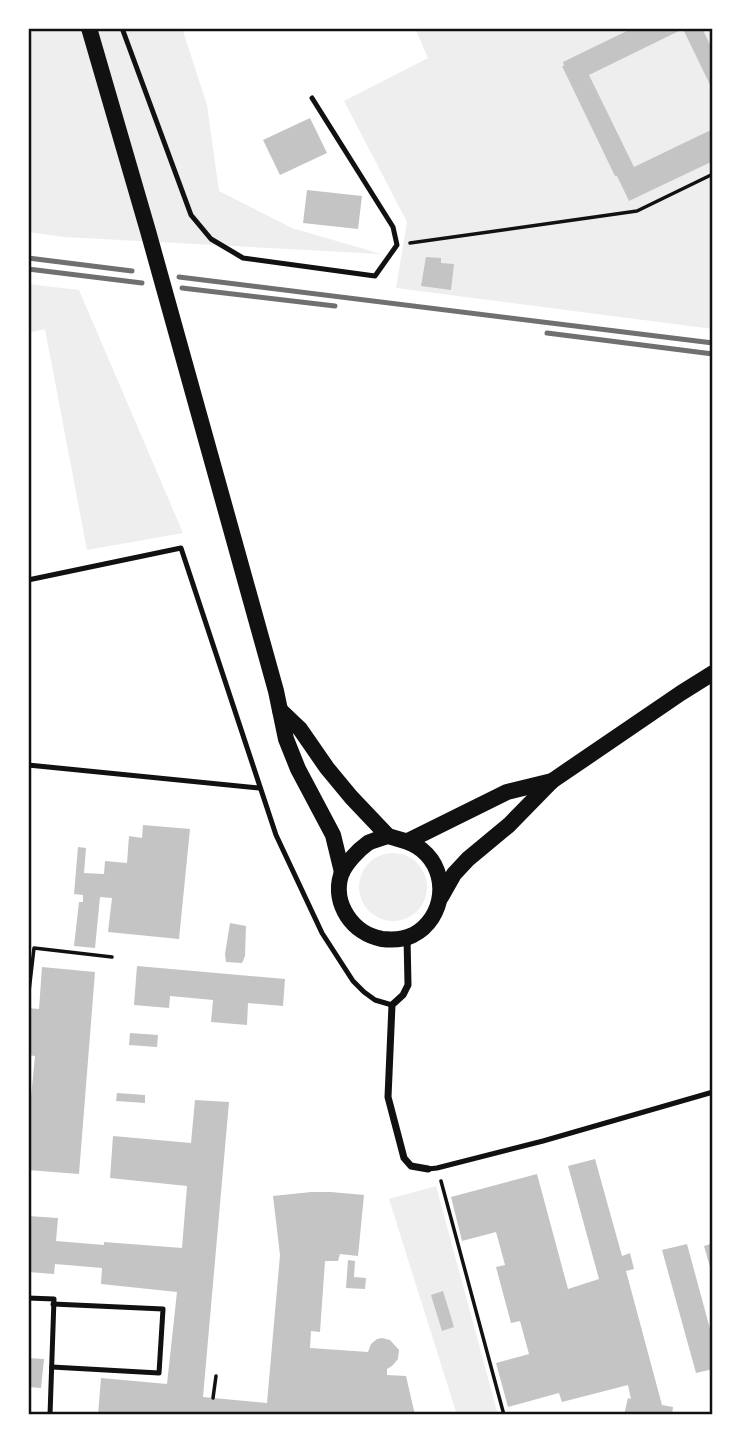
<svg xmlns="http://www.w3.org/2000/svg" width="741" height="1443" font-family="Lora,serif">
	<style>
		.green { fill: #eee }
		.building { fill: #c4c4c4 }
		.lines { fill: none; stroke-linecap: round; stroke-linejoin: round }
		.path { stroke: #111; stroke-width: 3.5 }
		.service { stroke: #111; stroke-width: 5 }
		.minor { stroke: #111; stroke-width: 7 }
		.primary { stroke: #111; stroke-width: 16 }
		.rail { stroke: #707070; stroke-width: 5 }
		.neatline { fill: none; stroke: #111; stroke-width: 2.5 }
	</style>
	<rect width="100%" height="100%" fill="#fff"/>
	<g class="green">
		<path d="M28 28H182L207 105 219 191 292 228 381 254 64 237 28 232Z"/>
		<path d="M415 28H713V329L396 288 407 222 344 101 428 58Z"/>
		<path d="M28 284 79 290 183 533 87 550 45 329 28 333Z"/>
		<circle cx="393" cy="887" r="34"/>
		<path d="M436 1186 498 1415H457L389 1199Z"/>
	</g>
	<g class="building">
		<path d="M633 28H702L713 51V91L683 29 589 75 634 167 713 129V161L629 201 617 176H615L562 66H564L563 62Z"/>
		<path d="M310 118 327 153 280 175 263 140Z"/>
		<path d="M307 190 362 196 358 229 303 223Z"/>
		<path d="M426 257 441 258V263L454 264 451 290 421 286Z"/>
		<path d="M143 825 190 829 179 939 108 932 112 898 100 897 95 948 74 946 79 902H83V895L74 894 78 847 86 848 84 873 104 874 105 861 127 863 129 836 142 838Z"/>
		<path d="M230 923 246 926 245 956 242 963 226 962 225 954Z"/>
		<path d="M137 966 285 979 283 1006 248 1003 247 1025 211 1022 213 1000 170 996 169 1008 134 1005Z"/>
		<path d="M42 967 95 972 79 1174 28 1170V1118H29L35 1056 28 1055V1008L39 1009Z"/>
		<path d="M130 1033 158 1035 157 1047 129 1045Z"/>
		<path d="M117 1093 145 1095V1103L116 1101Z"/>
		<path d="M195 1100 229 1102 203 1397 267 1403 280 1255 273 1196 311 1192H331L364 1195 358 1256 340 1254 338 1261H325L320 1332 311 1331 310 1348 368 1352 371 1344 377 1339 382 1338 390 1340 399 1350 398 1359 392 1366 387 1369V1375L406 1376 415 1415H98L101 1378 167 1384 177 1292 101 1284 102 1268 55 1264 54 1274 28 1272V1216L58 1218 56 1241 104 1245V1242L182 1248 187 1186 110 1178 113 1136 191 1143Z"/>
		<path d="M595 1159 622 1256 630 1253 634 1269 626 1271 662 1405 673 1407 672 1415H624L628 1398 631 1399 628 1385 562 1402 559 1393 508 1407 496 1363 529 1354 520 1321 511 1323 496 1267 505 1265 496 1232 462 1241 451 1197 537 1174 568 1289 599 1279 568 1166Z"/>
		<path d="M713 1243V1274H712L704 1246Z"/>
		<path d="M687 1244 713 1340V1369L696 1373 662 1250Z"/>
		<path d="M348 1260 355 1261 354 1277 366 1278 365 1289 346 1288Z"/>
		<path d="M443 1291 454 1327 442 1331 431 1295Z"/>
		<path d="M28 1358 44 1359 41 1388 28 1387Z"/>
	</g>
	<g class="lines">
		<g class="path">
			<path d="M410 243 637 211 713 174"/>
			<path d="M28 1000 34 948 112 957"/>
			<path d="M441 1181 504 1415"/>
			<path d="M213 1398 216 1376"/>
		</g>
		<g class="service">
			<path d="M122 28 191 215 211 239 243 258 375 276 397 245 393 227 312 98"/>
			<path d="M28 580 181 548 276 835 322 933 353 981 364 992 375 1000 392 1005"/>
			<path d="M28 765 259 788"/>
			<path d="M428 1169 437 1168 543 1141 713 1092"/>
			<path d="M28 1298 54 1299 50 1415"/>
			<path d="M52 1367 159 1373 163 1309 53 1304"/>
		</g>
		<path class="minor" d="M407 937 408 985 403 995 392 1005 388 1097 404 1158 411 1166 428 1169"/>
		<g class="primary">
			<path d="M89 28 148 231 276 691 286 739 298 769 333 835 342 872"/>
			<path d="M280 710 300 729 327 768 351 797 388 836"/>
			<path d="M388 836C400 840 412 841 422 850 450 873 445 918 413 935 403 940 392 940 382 939 353 934 332 904 341 875 345 864 358 850 368 843 374 840 382 838 388 836Z"/>
			<path d="M408 841 507 792 552 781"/>
			<path d="M441 897 454 874 468 859 509 825 552 781 681 693 713 673"/>
		</g>
		<g class="rail">
			<path d="M28 258 132 271"/>
			<path d="M28 269 142 283"/>
			<path d="M179 277 713 343"/>
			<path d="M182 288 335 306"/>
			<path d="M547 333 713 354"/>
		</g>
	</g>
	<rect width="741" height="1443" fill="none" stroke="#ffffff" stroke-width="60"/>
	<rect x="30" y="30" width="681" height="1383" class="neatline"/>
</svg>
